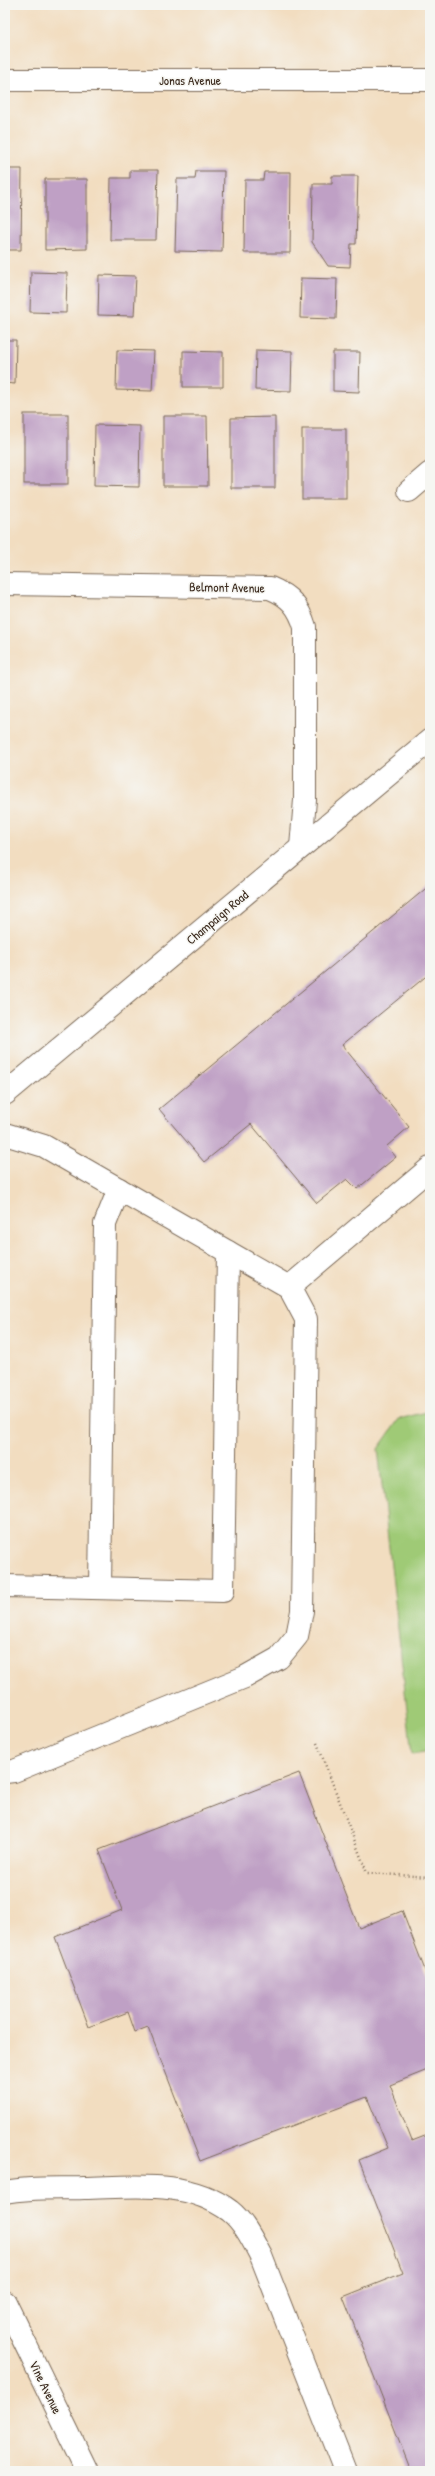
<svg xmlns="http://www.w3.org/2000/svg" width="435" height="2476" font-family="'Patrick Hand',sans-serif">
	<style>
		.green { fill: #9fca76; stroke: #6d7a4a }
		.building { fill: #bfa0c5 }
		.lines { fill: none; stroke-linecap: round; stroke-linejoin: round }
		.minor-casing { stroke: #7b6957; stroke-width: 24 }
		.path { stroke: #7b6957; stroke-width: 2.5; stroke-dasharray: 1 3; stroke-linecap: butt }
		.minor { stroke: #fff; stroke-width: 22 }
		.labels { text-anchor: middle; dominant-baseline: central; stroke-width: 3; stroke-linejoin: round; paint-order: stroke }
		.street-label { font-size: 13px; fill: #3b2a1e; stroke: #f6f6f2 }
	</style>
	<rect width="100%" height="100%" fill="#f6f6f2"/>
	<filter id="ink" filterUnits="userSpaceOnUse"><feTurbulence type="fractalNoise" baseFrequency=".025" numOctaves="2"/><feDisplacementMap in="SourceGraphic" scale="8" xChannelSelector="R" yChannelSelector="G"/><feConvolveMatrix kernelMatrix="1 2 1 2 8 2 1 2 1" color-interpolation-filters="sRGB"/></filter>
	<filter id="wash" filterUnits="userSpaceOnUse"><feTurbulence type="fractalNoise" baseFrequency=".012" numOctaves="4" result="noise"/><feDisplacementMap in="SourceGraphic" scale="16" xChannelSelector="R" yChannelSelector="G"/><feGaussianBlur stdDeviation="0.9" result="paint"/><feColorMatrix in="noise" values="0 0 0 0 0 0 0 0 0 0 0 0 0 0 0 0 0 1.4 0 .05"/><feComposite in="paint" operator="in"/></filter>
	<g filter="url(#wash)">
		<rect width="100%" height="100%" fill="#f2ddc0"/>
		<path class="green" d="M430 1411V1751L412 1754 378 1449 399 1419Z"/>
		<g id="blocks">
			<g class="building">
				<path d="M5 169H22L21 250H5Z"/>
				<path d="M130 170H158L156 240H110L111 178H130Z"/>
				<path d="M196 171H224L222 252 175 251 177 179H195Z"/>
				<path d="M264 172H291L290 253H244L245 180H263Z"/>
				<path d="M332 176H358L356 244H351L350 267 328 266 312 242 313 184H332Z"/>
				<path d="M45 179H87V249L45 250Z"/>
				<path d="M31 272 67 273 66 313 30 312Z"/>
				<path d="M99 275 136 276 134 316 98 315Z"/>
				<path d="M301 278 337 279 336 319 300 318Z"/>
				<path d="M5 340H16L15 384 5 383Z"/>
				<path d="M117 350 154 351 152 391 116 390Z"/>
				<path d="M256 350 292 351 291 391 255 390Z"/>
				<path d="M183 351 223 352V387H183Z"/>
				<path d="M333 352H360L359 392 333 391Z"/>
				<rect x="24" y="414" width="44" height="70"/>
				<path d="M163 416H207L208 486H163Z"/>
				<path d="M275 417V488H231V418Z"/>
				<path d="M95 425 140 426 139 487 94 486Z"/>
				<rect x="302" y="429" width="44" height="70"/>
				<path d="M430 885V973L342 1045 409 1127 387 1146 396 1157 357 1189 347 1179 317 1203 251 1124 204 1162 159 1109Z"/>
				<path d="M299 1773 359 1928 402 1911 430 1983V2069L390 2085 412 2141 430 2134V2471H411L343 2297 403 2273 359 2160 388 2148 367 2097 200 2161 148 2027 135 2032 128 2012 89 2027 55 1937 122 1910 99 1850Z"/>
			</g>
		</g>
	</g>
	<g filter="url(#ink)">
		<use href="#blocks" fill-opacity="0" stroke="#7b6957" stroke-width="1"/>
		<g class="lines">
			<defs>
				<g id="minor">
					<path d="M5 80H430"/>
					<path d="M409 491 430 473"/>
					<path d="M5 584 270 588C290 596 299 607 305 627V800L301 847"/>
					<path d="M5 1094 430 740"/>
					<path d="M5 1134 44 1146 289 1287 306 1319 302 1611 297 1636 279 1658 245 1677 14 1771 5 1772"/>
					<path d="M289 1287 430 1168"/>
					<path d="M5 1586 223 1591 228 1252"/>
					<path d="M100 1588 105 1224 119 1189"/>
					<path d="M5 2192C31 2187 57 2189 84 2188 134 2187 187 2179 230 2211 244 2222 253 2241 261 2256L345 2471"/>
					<path d="M5 2302 87 2471"/>
				</g>
			</defs>
			<use href="#minor" class="minor-casing"/>
			<path class="path" d="M317 1743 367 1873 430 1877"/>
			<use href="#minor" class="minor"/>
		</g>
	</g>
	<g class="labels">
		<g class="street-label">
			<text x="190" y="80">Jonas Avenue</text>
			<text transform="translate(227 587) rotate(1)">Belmont Avenue</text>
			<text transform="translate(217 917) rotate(-40)">Champaign Road</text>
			<text transform="translate(46 2387) rotate(64)">Vine Avenue</text>
		</g>
	</g>
	<rect width="435" height="2476" fill="none" stroke="#f6f6f2" stroke-width="20"/>
</svg>
